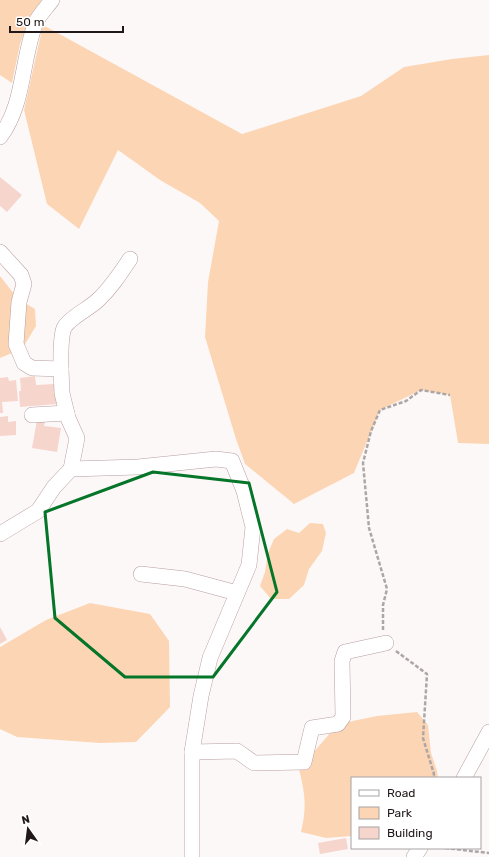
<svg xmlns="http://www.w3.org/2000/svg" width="489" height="857" font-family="Rubik,sans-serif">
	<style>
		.green { fill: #fcd6b4 }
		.building { fill: #f6d5cc }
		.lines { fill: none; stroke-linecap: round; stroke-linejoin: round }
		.street-casing { stroke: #b79ea1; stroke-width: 16 }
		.path { stroke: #aca6a6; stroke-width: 2.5; stroke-dasharray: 4 2; stroke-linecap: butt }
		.street { stroke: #fff; stroke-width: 15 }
		.marked { fill: none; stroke: #057529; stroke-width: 3; stroke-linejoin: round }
	</style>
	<rect width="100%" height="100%" fill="#fdf8f8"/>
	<g class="green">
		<path d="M0 0H42L30 16 20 44 12 83 0 75Z"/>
		<path d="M43 25 242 134 361 96 404 67 452 59 489 55V444L458 443 450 395 421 390 380 410 354 473 294 504 245 464 236 439 205 337 208 282 219 221 200 203 160 180 118 150 79 229 47 204 24 110Z"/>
		<path d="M0 276 18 299 35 309 36 326 22 349 0 358Z"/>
		<path d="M310 523 323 524 326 533 322 551 309 569 304 585 289 599H271L260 586 265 572 268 553 274 539 287 529 299 533Z"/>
		<path d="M90 603 150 614 169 641 170 707 136 742 100 743 17 737 0 729V647L46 620Z"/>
		<path d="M417 712 428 725 431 753 437 771 438 778H352V836L326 838 301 832C307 806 305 794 299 769L338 724 377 716Z"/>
	</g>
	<g class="building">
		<path d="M0 177 22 195 7 212 0 206Z"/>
		<path d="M35 376 36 385 55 384 57 404 20 407 19 391H21L20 378Z"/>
		<path d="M8 377 9 381 16 380 18 401 2 402 3 413H0V378Z"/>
		<path d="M8 416V422L16 421V435L0 436V417Z"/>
		<path d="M37 420 45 422 44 426 61 428 57 452 32 448Z"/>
		<path d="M0 627 7 640 0 644Z"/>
		<path d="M346 838 348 849 320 854 318 843Z"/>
	</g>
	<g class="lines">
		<defs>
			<g id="street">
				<path d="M0 137C25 104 21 60 36 22 39 15 47 7 52 0"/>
				<path d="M0 252 21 275 24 284 19 302 16 344 24 363 32 368 61 369C61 358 60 338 64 328 69 318 90 308 98 300 111 288 120 274 130 259"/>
				<path d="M61 369 62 393 68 418 77 438 71 469"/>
				<path d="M32 415 67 413"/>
				<path d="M0 534 38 511 54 487 71 469 138 467 216 459 232 461 244 491 253 527 249 565 210 658 201 696 192 752V857"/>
				<path d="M141 574 185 579 237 593"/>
				<path d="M192 752 237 751 254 763 304 762 312 728 338 724 343 717 342 661 345 652 386 643"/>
				<path d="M464 778 489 732"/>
				<path d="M414 857 420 848"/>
			</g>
		</defs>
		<use href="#street" class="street-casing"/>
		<g class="path">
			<path d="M383 630V605L387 589 369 528 363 463 371 431 380 410 406 401 421 390 450 395"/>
			<path d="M396 651 427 674 423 738 434 774 433 778"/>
			<path d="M445 848 489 853"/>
		</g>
		<use href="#street" class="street"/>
	</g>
	<path class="marked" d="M153 472 249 483 277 592 213 677H125L55 618 45 512Z"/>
	<rect x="351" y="777" width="130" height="72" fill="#ffffff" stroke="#a6a2a3"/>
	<rect x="359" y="790" width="20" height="6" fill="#ffffff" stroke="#a6a2a3"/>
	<text x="387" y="797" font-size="12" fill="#201718">Road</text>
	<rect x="359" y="807" width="20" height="12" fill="#fcd6b4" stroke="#a6a2a3"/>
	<text x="387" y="817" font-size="12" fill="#201718">Park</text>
	<rect x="359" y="827" width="20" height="12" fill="#f6d5cc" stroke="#a6a2a3"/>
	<text x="387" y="837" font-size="12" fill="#201718">Building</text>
	<g transform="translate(28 829) rotate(346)" stroke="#ffffff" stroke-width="3" paint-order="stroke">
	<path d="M0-3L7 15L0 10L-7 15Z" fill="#201718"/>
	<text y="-6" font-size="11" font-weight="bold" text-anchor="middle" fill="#201718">N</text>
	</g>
	<path d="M10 26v6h113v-6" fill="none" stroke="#201718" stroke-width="2"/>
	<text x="16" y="26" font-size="12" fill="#201718" stroke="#ffffff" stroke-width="3" paint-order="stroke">50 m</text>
</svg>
